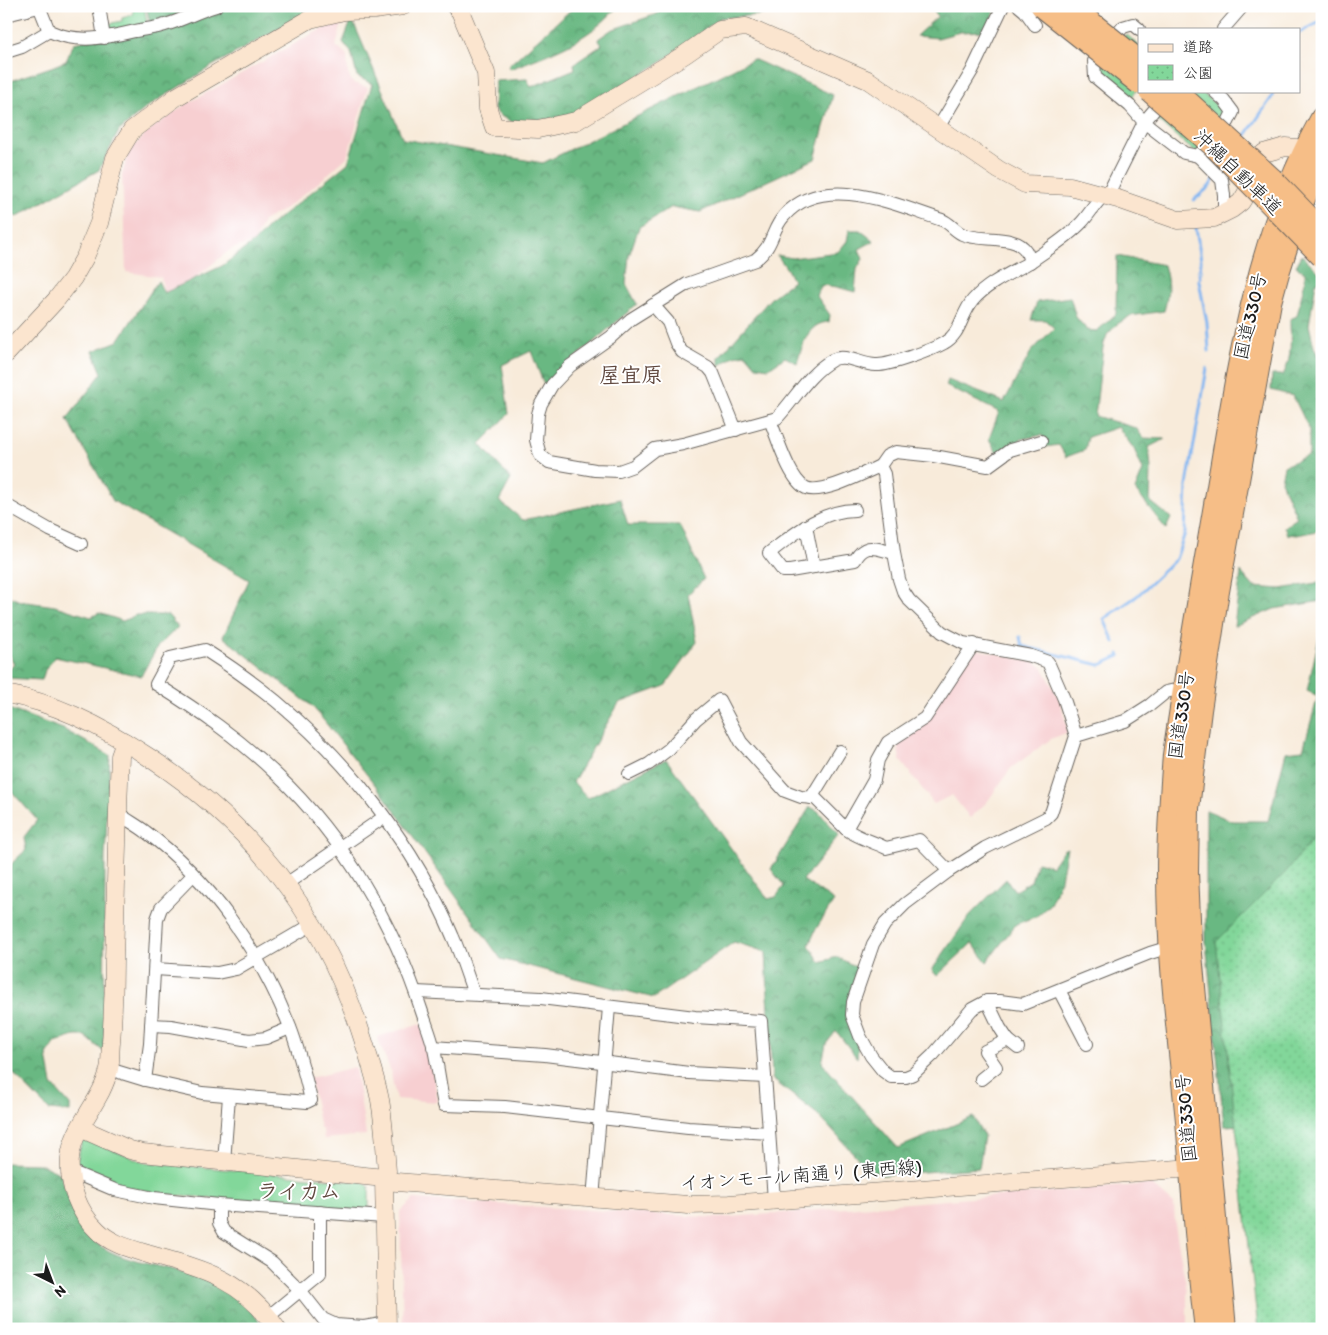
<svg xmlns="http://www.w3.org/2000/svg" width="1328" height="1335" font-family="Itim,'Klee One',sans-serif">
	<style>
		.built { fill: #f7cfd1 }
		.green { fill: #82d79a; stroke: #4f7a5b }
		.forest { fill: url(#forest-crowns); stroke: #426a4f }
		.park { fill: url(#park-dots); stroke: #4f7a5b }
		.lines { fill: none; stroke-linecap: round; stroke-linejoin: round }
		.stream { stroke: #84b7f1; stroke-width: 3 }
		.street-casing { stroke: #69645e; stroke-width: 14 }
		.secondary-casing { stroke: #69645e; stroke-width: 19 }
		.highway-casing { stroke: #69645e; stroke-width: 24 }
		.street { stroke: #fff; stroke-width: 12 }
		.secondary { stroke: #fbe5cf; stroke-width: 18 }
		.highway { stroke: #f6be87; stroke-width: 22 }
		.highway-bridge-casing { stroke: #69645e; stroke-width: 24; stroke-linecap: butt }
		.highway-bridge { stroke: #f6be87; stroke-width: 22 }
		.labels { text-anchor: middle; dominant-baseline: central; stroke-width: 4; stroke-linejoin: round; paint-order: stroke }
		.street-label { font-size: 19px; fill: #1c1c1c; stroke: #fff }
		.quarter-label { font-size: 21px; font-weight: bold; fill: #60483f; stroke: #fff }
	</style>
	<defs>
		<pattern id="forest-crowns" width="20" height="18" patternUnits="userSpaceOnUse" patternTransform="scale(1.25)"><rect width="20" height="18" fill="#69b882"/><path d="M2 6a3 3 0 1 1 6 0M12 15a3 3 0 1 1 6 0" fill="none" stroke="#56956a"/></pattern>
		<pattern id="park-dots" width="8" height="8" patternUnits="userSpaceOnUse" patternTransform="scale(1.25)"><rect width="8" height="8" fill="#82d79a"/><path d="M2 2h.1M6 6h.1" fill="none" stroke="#70b884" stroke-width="1.8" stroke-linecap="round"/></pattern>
	</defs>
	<rect width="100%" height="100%" fill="#fff"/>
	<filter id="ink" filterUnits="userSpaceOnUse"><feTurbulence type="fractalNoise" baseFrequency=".02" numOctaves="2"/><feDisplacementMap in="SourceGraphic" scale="10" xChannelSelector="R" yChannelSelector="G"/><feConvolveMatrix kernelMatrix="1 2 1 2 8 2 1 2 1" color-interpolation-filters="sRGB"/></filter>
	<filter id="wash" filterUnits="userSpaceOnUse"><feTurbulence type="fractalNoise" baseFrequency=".0096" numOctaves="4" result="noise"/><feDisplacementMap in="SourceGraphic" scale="20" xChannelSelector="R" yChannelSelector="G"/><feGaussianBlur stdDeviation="1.12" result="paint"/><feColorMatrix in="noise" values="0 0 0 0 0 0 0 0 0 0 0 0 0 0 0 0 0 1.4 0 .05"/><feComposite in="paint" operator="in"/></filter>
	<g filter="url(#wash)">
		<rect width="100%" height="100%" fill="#f8ebda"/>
		<g class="built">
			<path d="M343 20 336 46 347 56 348 74 353 83 368 87 347 157 319 182 285 209 263 221 254 242 231 249 190 282 164 293 161 277 126 272 122 175 128 153 147 132 183 106 314 33Z"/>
			<path d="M975 649 1035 662 1043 668 1060 700 1068 732 1051 739 1011 768 987 802 970 818 952 795 934 804 900 760 897 742Z"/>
			<path d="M421 1024 430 1057 438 1102 396 1099 390 1069 377 1037Z"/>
			<path d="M355 1067 366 1135 324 1139 323 1131 320 1128 310 1078Z"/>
			<path d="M1151 1184 1174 1204 1175 1225 1187 1291V1329H403L400 1212 414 1199 719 1218Z"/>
		</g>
		<g class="green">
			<path d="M140 6H144L147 24 108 33V24L122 21V18L133 15V9Z"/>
			<path d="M1126 34 1139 46V88L1130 99 1096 71Z"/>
			<path d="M1180 91H1200L1228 115 1196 153 1156 119Z"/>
			<path d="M86 1139 144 1162 364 1182 369 1187V1212L161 1194 122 1186 79 1169 76 1165 82 1140Z"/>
		</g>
		<g class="forest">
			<path d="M146 6H196L172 17 150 24Z"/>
			<path d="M230 6H326L316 8 212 66 147 107 119 131 99 170 16 217 6 209V83C26 74 47 70 66 61L74 43 202 14Z"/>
			<path d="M575 6H618C589 41 551 53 510 69L508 66Z"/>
			<path d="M663 6H784L760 15 720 18 660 63 568 118 511 122 499 115 494 109 495 81 527 79 531 87 575 69 574 64 602 45 598 39 611 30 657 14Z"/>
			<path d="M930 6H997L987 31 960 32 938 38 916 36 938 16Z"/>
			<path d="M352 19 403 139 543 163 753 59 833 95 815 159 700 212 672 207 639 227 629 256 626 284 637 304 544 385 531 351 502 365 509 414 480 444 511 479 499 501 523 520 620 499 628 525H680L704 579 688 594 697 642 665 686 619 703 573 782 588 798 666 759 768 899 776 897 784 886 771 869 810 807 818 811 839 835 803 880 834 901 816 929 809 945 820 962 837 957 858 968 848 1001 858 1046 857 1058 836 1031 826 1044 822 1063 898 1148 973 1117 984 1136 979 1168 882 1175 866 1167 817 1114 772 1079 766 952 734 942 654 998 501 959 384 796 313 707 223 637 249 580 113 501 67 419 102 373 93 351 118 341 158 281 164 293 222 266 254 242 268 227 348 163 372 84 357 76 351 52 343 42Z"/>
			<path d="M849 230H860L874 241 859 249 863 259 857 269 855 292 837 287 822 285 816 295 830 315 829 322C807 323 803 345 797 363L785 357 769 368 756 366 746 354 734 356 719 366V357L771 298 793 281 787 269 777 255 792 258 838 252 847 241Z"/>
			<path d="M1302 255 1322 275V281L1316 282 1309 325 1314 347 1322 364V420L1318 423 1322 427V479L1313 492 1322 502V530L1297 535 1287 534 1284 527 1297 518 1281 481 1284 466 1309 455V429L1293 396 1271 390 1272 375H1283C1293 358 1290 338 1290 319L1297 316 1305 280V272L1296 266Z"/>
			<path d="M1117 256 1164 265C1169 283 1169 293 1164 311L1130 316 1116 325 1107 335 1103 347 1095 416 1136 428 1143 438 1165 439 1149 447 1151 469 1150 501 1171 518 1166 529 1135 490 1143 470 1134 449 1118 427 1088 437 1085 450 1066 457 1059 445 1045 447 1042 435 1022 439 997 453 989 439 999 412 946 386 948 380 1004 402 1031 352 1054 328 1045 320H1031L1037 302 1070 297 1076 317 1087 330 1097 331 1116 314Z"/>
			<path d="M1241 572 1254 587 1281 589 1322 582V601L1274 609 1234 626Z"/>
			<path d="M6 595 20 601 55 606 91 617 99 613 123 621 136 615H168L178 627 158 646 141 676 55 657 45 670 42 680 6 678V674L14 664 10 656 6 655Z"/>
			<path d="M1322 633V902L1242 1125 1224 1126 1206 942V810L1232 821H1268L1286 752 1303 750 1318 696 1307 691 1320 634Z"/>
			<path d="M6 708 63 729 110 755 105 856 104 1052 85 1036H75L56 1042 47 1055 52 1085 70 1105V1112L49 1110 6 1066V877L9 875 12 863 26 850 24 837 37 820 6 785Z"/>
			<path d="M1067 848 1061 879 1050 904 1037 916 1016 924 987 962 972 943 937 976 932 970 970 915 1006 879 1015 891 1031 881 1037 862 1052 866 1063 850Z"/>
			<path d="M6 1163 40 1164 61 1174C67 1194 72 1215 86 1233 110 1264 167 1264 201 1278 229 1289 248 1304 265 1329H6Z"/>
		</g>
		<path class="park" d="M1322 826V1329H1258L1216 942 1285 873Z"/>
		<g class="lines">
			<g class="stream">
				<path d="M1299 33 1322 21"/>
				<path d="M1242 141 1272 97 1273 91"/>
				<path d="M1194 200 1209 187 1214 179"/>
				<path d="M1196 228 1201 260 1199 281 1207 323 1209 351"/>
				<path d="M1020 637 1022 646 1100 665 1120 656 1119 654"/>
				<path d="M1114 642 1104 619 1137 596 1176 559 1185 533 1187 485 1207 368"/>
			</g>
		</g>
	</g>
	<g filter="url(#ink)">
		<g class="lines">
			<defs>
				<g id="street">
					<path d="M39 6 49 31C78 44 106 38 135 31 145 29 156 28 165 25 183 20 198 11 216 6"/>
					<path d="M99 6 104 38"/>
					<path d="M1019 6 1025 11 1035 25"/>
					<path d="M6 15 39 7"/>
					<path d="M1139 29 1133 24 1123 27 1094 61 1095 77 1130 106 1144 122 1184 153 1198 156"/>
					<path d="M1223 29 1243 6"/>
					<path d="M6 52 22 47 49 31"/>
					<path d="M1214 91 1224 100 1233 112 1228 122 1215 135"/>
					<path d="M1165 97 1144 122 1110 190C1098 198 1092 211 1082 222 1067 238 1048 249 1030 262 1029 259 1028 254 1026 251 1016 234 979 242 962 234 954 230 950 223 942 220 896 205 823 171 784 216 771 230 774 246 755 260L687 284 631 319 611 337 570 366 552 385 541 404 538 414 536 440 540 455 549 462 595 470 619 471 633 466 655 449 683 444 770 420C777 437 790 481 806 488 822 495 864 473 880 466L884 474 894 553 899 579 903 591 909 600 942 632 963 643 1031 656 1048 662 1064 699 1076 736 1051 813 1046 818 985 848 949 871 905 904 885 924 873 944 853 1002 852 1015 860 1036 871 1056 883 1071 891 1077H906L913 1074 933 1055 972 1009 987 1001H1000L1023 1004 1150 953 1170 947"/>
					<path d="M938 128 972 71 1003 6"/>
					<path d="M1203 150 1198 156 1222 180 1224 195V214"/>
					<path d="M653 305 668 322 676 343 682 352 708 367 713 373 736 430"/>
					<path d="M770 420 777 418C795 399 808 374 832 360 846 353 861 365 876 365 888 366 932 350 944 343 961 334 961 314 973 300 988 283 1011 273 1030 262"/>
					<path d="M880 466 887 456 896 452 934 456 988 466 1010 450 1041 441"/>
					<path d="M6 505 50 530 81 544"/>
					<path d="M855 510C822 510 794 534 769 553L783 571H790L855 560C866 541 876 549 894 553"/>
					<path d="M806 526 814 567"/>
					<path d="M1076 736 1125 721 1150 705 1166 692 1175 690H1189"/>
					<path d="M629 774 649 764 669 749 696 719 719 700 741 742 785 791 801 797 815 798 846 829"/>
					<path d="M811 798 840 751"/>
					<path d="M949 871 919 840 886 848C872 841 858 838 846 829L874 780 878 760 888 742 925 718 974 644"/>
					<path d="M286 884 384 817"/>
					<path d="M155 969 217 973 236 969 313 924"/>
					<path d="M1059 990 1087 1044"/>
					<path d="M416 992 541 998 695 1017 761 1021 774 1200"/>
					<path d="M474 994C467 975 461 955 453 937 415 846 351 764 276 701 254 683 230 666 205 650L170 658 156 684C199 711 240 739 277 775 344 838 394 925 422 1012 426 1024 431 1036 434 1049 438 1067 440 1086 444 1105L505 1107 688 1128 769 1133"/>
					<path d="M151 1025 171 1026 249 1040 266 1038 290 1028"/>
					<path d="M1008 1040 1018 1048"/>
					<path d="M433 1047 545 1055 689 1073 765 1077"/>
					<path d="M109 1069 145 1080 202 1093 307 1102 311 1100C305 1075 299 1050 290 1027 261 954 210 879 146 832 137 825 127 820 118 813"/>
					<path d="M981 1079 996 1067 985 1051 1008 1040 1000 1028 987 1001"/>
					<path d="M145 1080 150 1044 157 919 161 908 193 875"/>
					<path d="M224 1162 229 1096"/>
					<path d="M70 1171 115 1190 154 1198 219 1205 384 1217"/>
					<path d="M593 1199 609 1007"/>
					<path d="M219 1205V1223L224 1232 272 1262 300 1290 323 1319 336 1325 364 1327 387 1323"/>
					<path d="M269 1316 320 1274V1212"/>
				</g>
				<g id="secondary">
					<path d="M455 6 460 11 486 73 488 109 494 127 538 129 576 121 684 55 720 30 746 27 868 80 999 170 1025 184 1070 186 1118 199 1178 220 1214 218 1232 209 1241 202 1246 194 1252 178 1255 164 1264 153 1285 147 1296 148 1316 157"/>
					<path d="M6 354 56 300 73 278 85 257 99 223 115 158 132 130 176 97 310 19 344 11 374 10 403 6"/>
					<path d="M6 694C58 703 107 729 150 758 252 825 320 911 359 1027 367 1051 375 1075 380 1100 384 1123 385 1148 387 1171L384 1178 387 1329"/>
					<path d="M125 742 120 756C117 824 116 892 114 960 114 988 113 1015 111 1043 110 1051 111 1061 109 1069 102 1102 73 1125 70 1158 68 1184 78 1212 97 1230 112 1245 132 1249 151 1255 205 1270 244 1280 277 1329"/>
					<path d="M80 1128 130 1150 143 1153 384 1178"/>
					<path d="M384 1181 688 1205 729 1204 1191 1168"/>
				</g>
				<g id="highway">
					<path d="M1206 1329C1197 1260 1193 1191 1187 1121 1179 1039 1168 956 1168 872 1168 833 1171 794 1174 755 1187 665 1203 576 1218 487 1239 361 1258 231 1322 118"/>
					<path d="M1225 1329 1190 943 1187 872 1188 808 1200 710 1217 597 1270 302C1283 251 1300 205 1322 157"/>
				</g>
			</defs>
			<use href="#street" class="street-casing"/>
			<use href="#secondary" class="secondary-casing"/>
			<use href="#highway" class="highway-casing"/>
			<use href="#street" class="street"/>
			<use href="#secondary" class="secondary"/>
			<use href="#highway" class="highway"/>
			<defs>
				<g id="highway-bridge">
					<path d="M1042 6 1139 83"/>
					<path d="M1070 6 1139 61"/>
					<path d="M1150 91 1215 147 1322 256"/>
					<path d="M1176 91 1271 178 1322 231"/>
				</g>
			</defs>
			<use href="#highway-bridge" class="highway-bridge-casing"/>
			<use href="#highway-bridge" class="highway-bridge"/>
		</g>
	</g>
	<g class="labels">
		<g class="street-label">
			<text transform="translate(1238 172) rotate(44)">沖縄自動車道</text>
			<text transform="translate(1250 316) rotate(-77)">国道330号</text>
			<text transform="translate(1181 715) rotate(-82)">国道330号</text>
			<text transform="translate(1186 1118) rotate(-95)">国道330号</text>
			<text transform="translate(801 1175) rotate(-4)">イオンモール南通り (東西線)</text>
		</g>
		<g class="quarter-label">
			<text x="631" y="374">屋宜原</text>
			<text x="299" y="1190">ライカム</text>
		</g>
	</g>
	<rect width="1328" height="1335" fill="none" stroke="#fff" stroke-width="25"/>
	<rect x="1138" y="28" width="162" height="65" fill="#ffffff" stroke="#a4a4a4"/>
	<rect x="1148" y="44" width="25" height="8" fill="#fbe5cf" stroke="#a4a4a4"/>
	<text x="1183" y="52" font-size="15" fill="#1c1c1c">道路</text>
	<rect x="1148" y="65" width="25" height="15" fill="url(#park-dots)" stroke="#a4a4a4"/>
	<text x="1183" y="78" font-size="15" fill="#1c1c1c">公園</text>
	<g transform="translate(52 1282) rotate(138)" stroke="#ffffff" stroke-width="4" paint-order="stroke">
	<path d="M0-4L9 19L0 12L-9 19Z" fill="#1c1c1c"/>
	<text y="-8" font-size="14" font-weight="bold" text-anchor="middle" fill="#1c1c1c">N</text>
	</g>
</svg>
